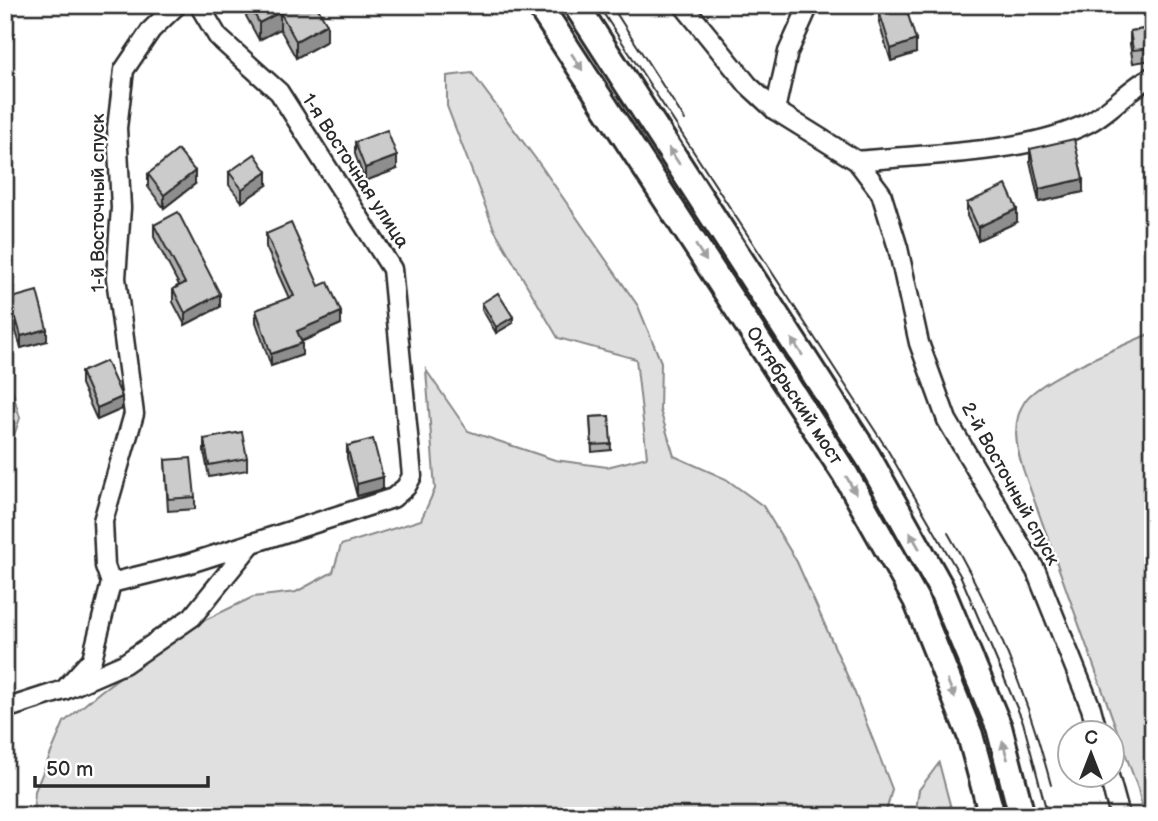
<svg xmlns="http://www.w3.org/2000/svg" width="1158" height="821" font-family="'Balsamiq Sans',sans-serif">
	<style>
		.green { fill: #e0e0e0; stroke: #868686; stroke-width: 2 }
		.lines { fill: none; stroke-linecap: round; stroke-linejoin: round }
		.minor-casing { stroke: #2b2b2b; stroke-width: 23 }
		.secondary-casing { stroke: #2b2b2b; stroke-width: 30 }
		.minor { stroke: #fff; stroke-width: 18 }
		.secondary { stroke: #fff; stroke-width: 24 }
		.tram { stroke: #2b2b2b; stroke-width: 2 }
		.wall { fill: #afafaf; stroke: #2b2b2b; stroke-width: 2 }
		.shaded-wall { fill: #8e8e8e; stroke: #2b2b2b; stroke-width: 2 }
		.building { fill: #cbcbcb; stroke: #2b2b2b; stroke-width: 2 }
		.oneway { fill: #a0a0a0 }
		.labels { text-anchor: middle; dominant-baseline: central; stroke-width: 5; stroke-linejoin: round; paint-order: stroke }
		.street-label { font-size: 19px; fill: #2b2b2b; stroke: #fff }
	</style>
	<rect width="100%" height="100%" fill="#fff"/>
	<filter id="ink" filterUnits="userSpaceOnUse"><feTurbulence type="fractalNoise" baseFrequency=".0143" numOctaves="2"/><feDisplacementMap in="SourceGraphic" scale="14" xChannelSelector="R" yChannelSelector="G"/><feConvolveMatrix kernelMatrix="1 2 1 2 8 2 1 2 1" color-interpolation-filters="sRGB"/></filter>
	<g filter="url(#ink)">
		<g class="green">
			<path d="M472 73 541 166 638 306 661 362 660 410 674 456 726 479 763 506 797 562 854 691 892 789 885 816H33L35 791 64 722 101 691 184 630 253 597 296 592 333 572 341 545 421 520 435 489 426 370 468 431 555 460 607 467 647 457 636 359 558 338 494 229 447 106V76Z"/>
			<path d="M1153 332V816H1144L1138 789 1023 469C1016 447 1011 422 1025 401 1043 376 1122 347 1153 332Z"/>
			<path d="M5 378 9 379 20 418 12 441 5 439Z"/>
			<path d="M939 763 953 816H915L919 790Z"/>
		</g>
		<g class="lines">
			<defs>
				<g id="minor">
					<path d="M683 5 748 85 775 110 857 161 881 193 898 248 919 343 947 420 1036 571 1091 708 1098 734"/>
					<path d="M775 110 788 52 809 5"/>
					<path d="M857 161C925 154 1028 154 1088 123 1109 113 1129 88 1153 76"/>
					<path d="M111 583 187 564 393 498 406 487 412 476 392 269 279 92 218 37 199 5"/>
					<path d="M111 583 105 566 103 521 134 414 116 278 121 208 117 128 124 70 151 30 177 5"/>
					<path d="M64 690 124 664 192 617 252 543"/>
					<path d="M5 709 64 690 92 659 111 583"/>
					<path d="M1109 776 1120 816"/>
				</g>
				<g id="secondary">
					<path d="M539 5 845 474 916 600 970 735 992 816"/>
					<path d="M576 5 868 457 940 586 999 727 1022 816"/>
				</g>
			</defs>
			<use href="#minor" class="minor-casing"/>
			<use href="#secondary" class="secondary-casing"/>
			<use href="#minor" class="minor"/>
			<use href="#secondary" class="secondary"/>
			<g class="tram">
				<path d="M598 5 887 449 961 577 1023 722 1048 816"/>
				<path d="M611 5 685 120"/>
				<path d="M948 533C994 611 1028 698 1051 785"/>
			</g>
		</g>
		<g class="wall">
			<path d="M246 5H316L327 41 296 58 280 29 259 40 246 16Z"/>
			<path d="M1060 5H1092L1091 13 1060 8Z"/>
			<path d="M879 11 916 53 891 61 879 23Z"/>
			<path d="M1153 28V60L1133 63 1130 44V31Z"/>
			<path d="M355 142 397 169 365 181 355 154Z"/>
			<path d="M1030 149 1083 192 1039 202 1030 161Z"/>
			<path d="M229 172 267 185 242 202 229 185Z"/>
			<path d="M148 174 195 184 164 208 148 187Z"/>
			<path d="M967 203 1017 222 978 240 967 216Z"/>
			<path d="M154 225 220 307 185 325 173 302V289L179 285 154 237Z"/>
			<path d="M266 234 319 286 341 324 301 342 302 355 271 366 256 322V310L289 298 266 247Z"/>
			<path d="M5 300 47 341 21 348 16 331 5 334Z"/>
			<path d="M482 303 513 323 496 333 482 309Z"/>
			<path d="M81 372 122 409 97 420 81 384Z"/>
			<path d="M609 416 611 450 592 452 590 417Z"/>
			<path d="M204 439 247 458V470L209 477 204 451Z"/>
			<path d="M347 446 383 489 357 496 347 458Z"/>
			<path d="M165 460 195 497V509L168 511Z"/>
		</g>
		<g class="shaded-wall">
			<path d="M280 12V29L259 40V23Z"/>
			<path d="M327 24V41L296 58V41Z"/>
			<path d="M916 40V53L891 61V49Z"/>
			<path d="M397 156V169L365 181V168Z"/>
			<path d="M195 171V184L164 208V195Z"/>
			<path d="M267 172V185L242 202V189Z"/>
			<path d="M1083 179V192L1039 202V189Z"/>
			<path d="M1017 209V222L978 240V227Z"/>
			<path d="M220 294V307L185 325V313Z"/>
			<path d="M341 312V324L297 343V331Z"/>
			<path d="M513 317V323L496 333V327Z"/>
			<path d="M16 318V331L5 334V321Z"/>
			<path d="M47 329V341L21 348V336Z"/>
			<path d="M302 343V355L271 366V354Z"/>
			<path d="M122 397V409L97 420V408Z"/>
			<path d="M383 477V489L357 496V484Z"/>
		</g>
		<g class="building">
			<path d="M250 5H316L327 24 296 41 280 12 259 23Z"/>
			<path d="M897 5H905L916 40 891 49 879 11Z"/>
			<path d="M1153 28V48L1133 50 1130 31Z"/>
			<path d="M387 130 397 156 365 168 355 142Z"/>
			<path d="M1074 139 1083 179 1039 189 1030 149Z"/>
			<path d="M178 150 195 171 164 195 148 174Z"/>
			<path d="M255 154 267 172 242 189 229 172Z"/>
			<path d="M1006 185 1017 209 978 227 967 203Z"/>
			<path d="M178 212 220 294 185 313 173 289 185 283 154 225Z"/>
			<path d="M291 223 319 286 328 282 341 312 297 331 302 343 271 354 256 310 294 296 266 234Z"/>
			<path d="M37 291 47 329 21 336 16 318 5 321V300Z"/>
			<path d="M498 293 513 317 496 327 482 303Z"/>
			<path d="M106 361 122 397 97 408 81 372Z"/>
			<path d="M609 416 611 444 592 445 590 417Z"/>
			<path d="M242 432 247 458 209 465 204 439Z"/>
			<path d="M373 439 383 477 357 484 347 446Z"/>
			<path d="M191 458 195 497 168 499 165 460Z"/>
		</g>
		<defs><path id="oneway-solid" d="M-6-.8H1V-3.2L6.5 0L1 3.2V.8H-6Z" transform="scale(1.75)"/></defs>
		<g class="oneway">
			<use href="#oneway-solid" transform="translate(577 62) rotate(57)"/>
			<use href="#oneway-solid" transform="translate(674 156) rotate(-123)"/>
			<use href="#oneway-solid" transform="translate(701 253) rotate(57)"/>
			<use href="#oneway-solid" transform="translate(797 347) rotate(-123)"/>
			<use href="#oneway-solid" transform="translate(851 485) rotate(61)"/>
			<use href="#oneway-solid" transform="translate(915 541) rotate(-119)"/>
			<use href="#oneway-solid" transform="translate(951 689) rotate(68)"/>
			<use href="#oneway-solid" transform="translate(1005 750) rotate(-105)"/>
		</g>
	</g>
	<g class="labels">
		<g class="street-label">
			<text transform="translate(355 171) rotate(57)">1-я Восточная улица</text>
			<text transform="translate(98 203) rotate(-90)">1-й Восточный спуск</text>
			<text transform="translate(794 396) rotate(57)">Октябрьский мост</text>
			<text transform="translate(1010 484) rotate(61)">2-й Восточный спуск</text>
		</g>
	</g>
	<rect width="1158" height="821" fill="none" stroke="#fff" stroke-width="28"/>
	<rect x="14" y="14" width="1130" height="793" fill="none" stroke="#2b2b2b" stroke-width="2.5" filter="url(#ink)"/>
	<g transform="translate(1091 754)"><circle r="33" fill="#ffffff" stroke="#aaaaaa" stroke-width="2"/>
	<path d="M0-5L12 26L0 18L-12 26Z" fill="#2b2b2b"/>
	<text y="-10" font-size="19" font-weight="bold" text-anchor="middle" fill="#2b2b2b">С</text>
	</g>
	<path d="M35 776v10h173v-10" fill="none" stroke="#2b2b2b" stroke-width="3.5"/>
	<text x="46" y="776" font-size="21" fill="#2b2b2b" stroke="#ffffff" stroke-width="5" paint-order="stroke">50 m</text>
</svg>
